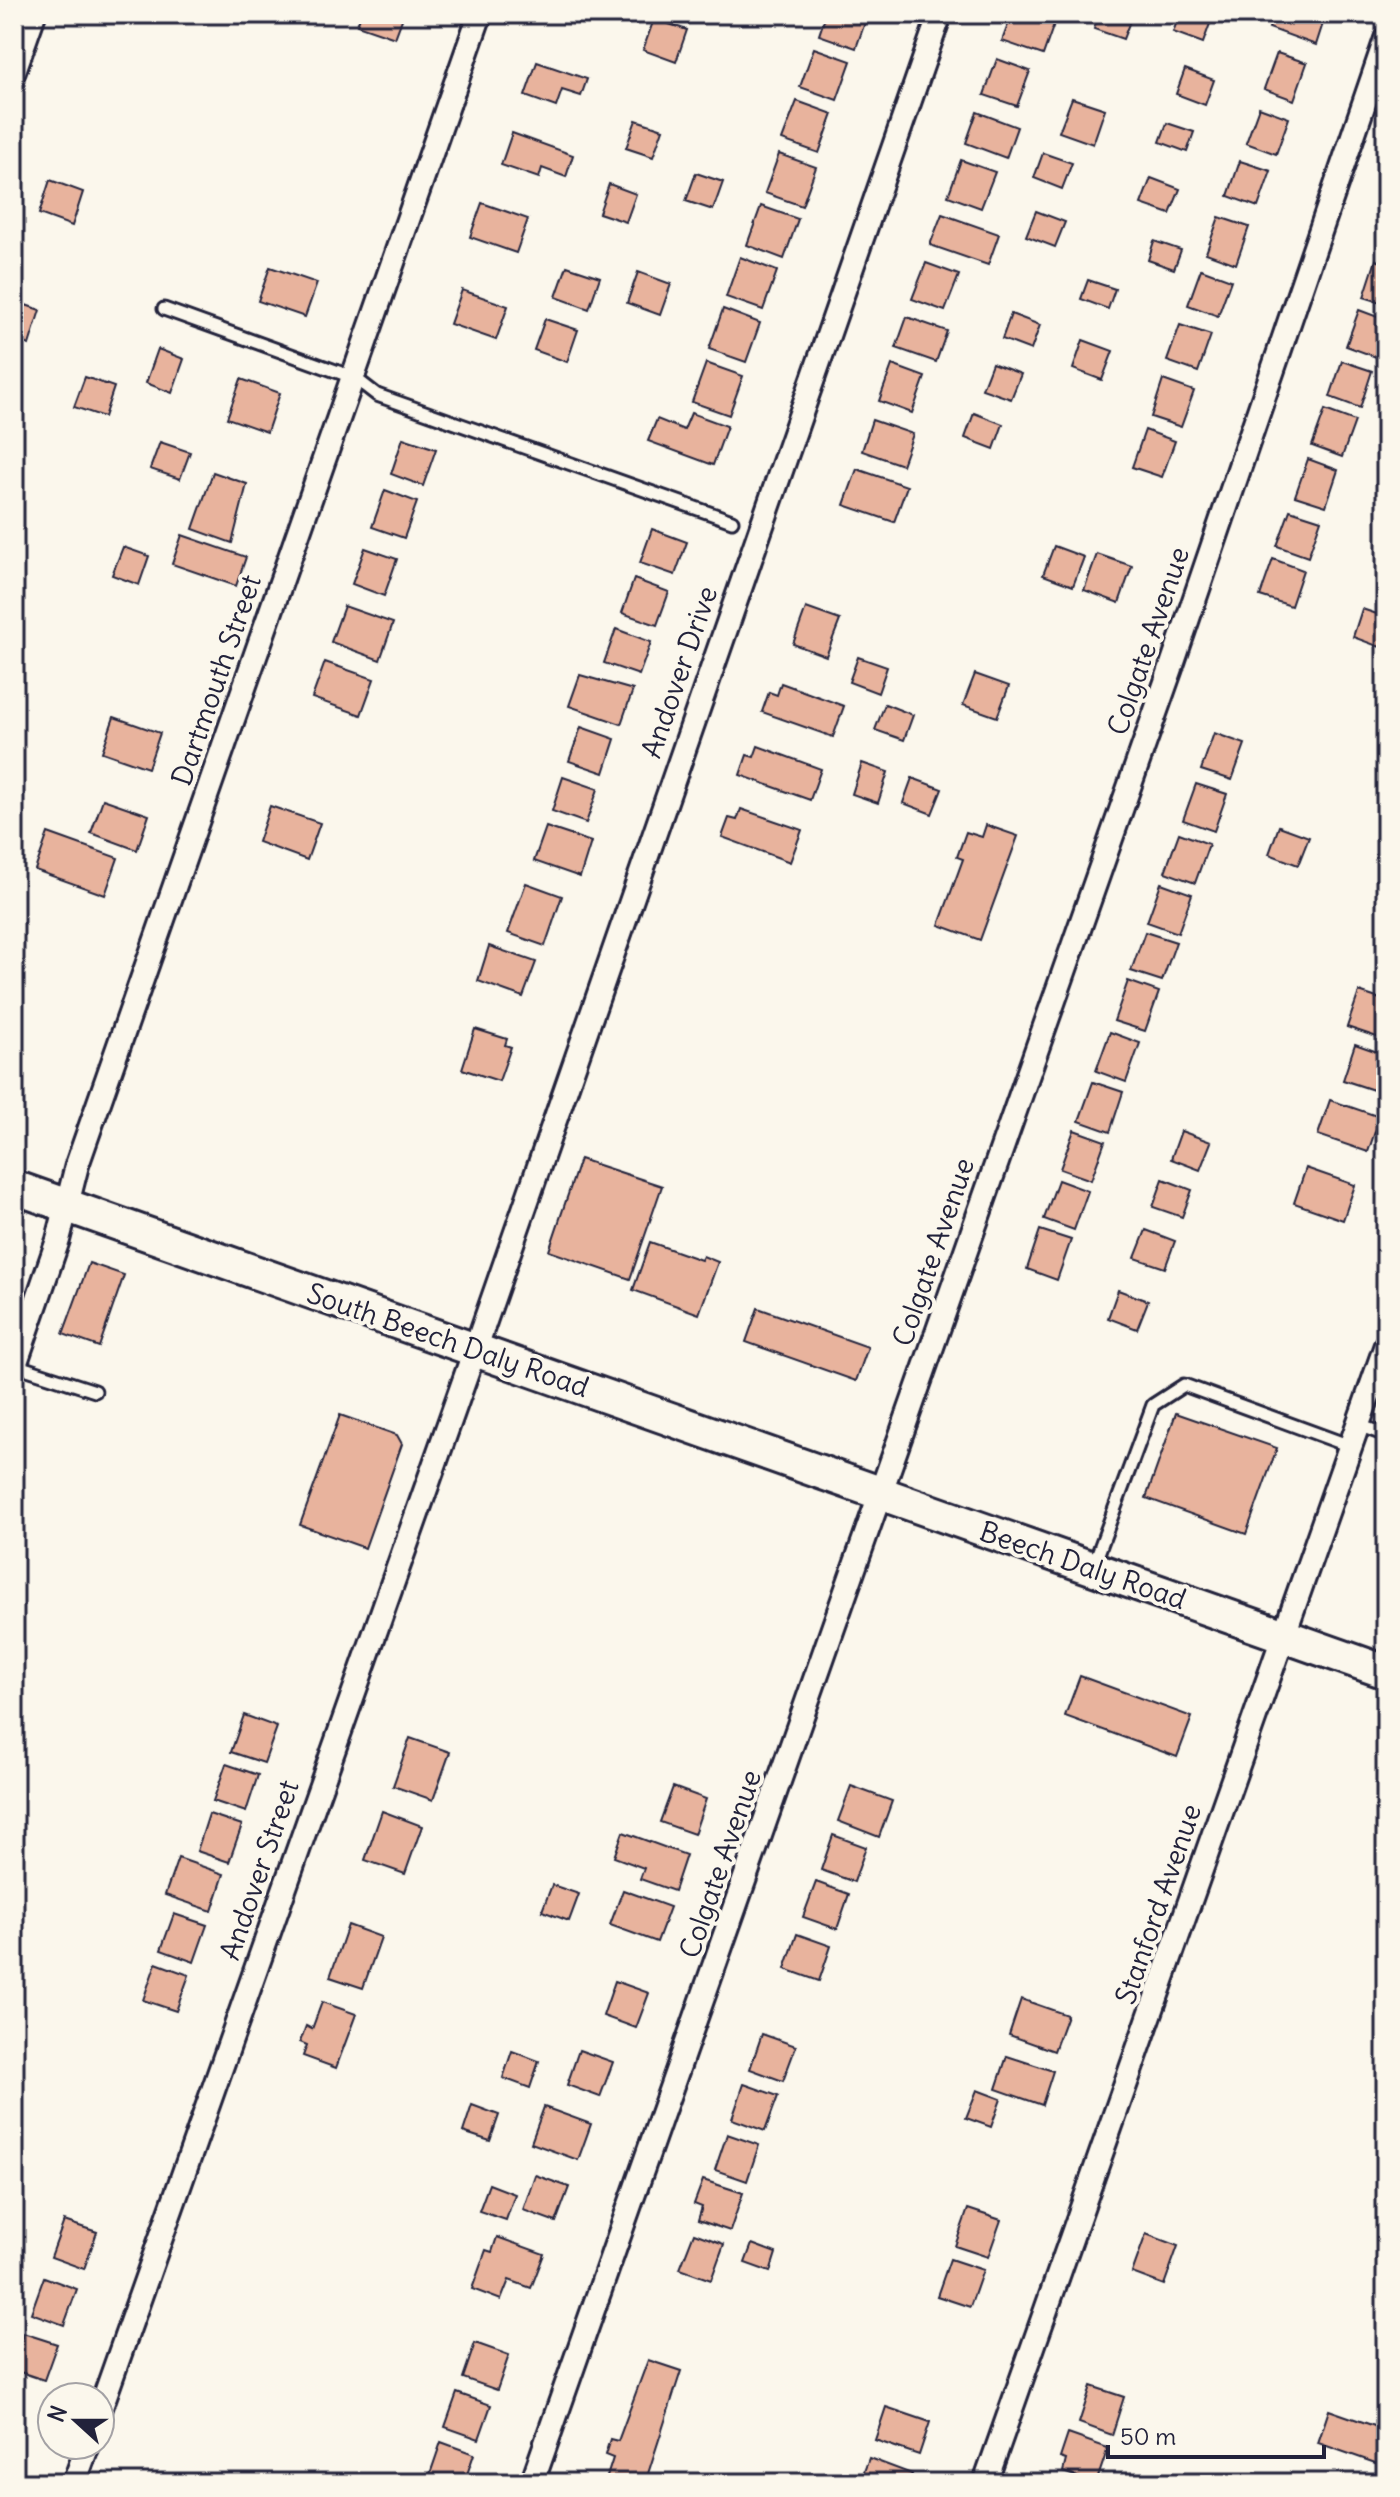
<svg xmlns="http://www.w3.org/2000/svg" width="1400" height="2497" font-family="Delius,sans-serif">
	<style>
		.building { fill: #e8b39d; stroke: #22223b; stroke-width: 2 }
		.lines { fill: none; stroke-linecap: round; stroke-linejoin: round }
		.service-casing { stroke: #22223b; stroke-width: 17 }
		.minor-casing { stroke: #22223b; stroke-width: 28 }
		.secondary-casing { stroke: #22223b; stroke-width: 38 }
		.service { stroke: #fbf7ec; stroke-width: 11 }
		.minor { stroke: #fbf7ec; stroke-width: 22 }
		.secondary { stroke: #fbf7ec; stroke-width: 32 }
		.labels { text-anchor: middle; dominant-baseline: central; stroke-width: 8; stroke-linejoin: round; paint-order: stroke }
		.street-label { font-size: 28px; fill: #22223b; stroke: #fbf7ec }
	</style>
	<rect width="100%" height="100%" fill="#fbf7ec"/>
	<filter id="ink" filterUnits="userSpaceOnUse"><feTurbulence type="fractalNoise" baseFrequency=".0125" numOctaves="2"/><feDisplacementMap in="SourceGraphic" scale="16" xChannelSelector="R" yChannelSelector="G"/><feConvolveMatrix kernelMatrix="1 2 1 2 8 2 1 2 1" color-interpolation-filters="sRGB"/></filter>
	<g filter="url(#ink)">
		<g class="building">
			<path d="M361 14H404L395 38 357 25Z"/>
			<path d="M826 14H868L856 48 819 35Z"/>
			<path d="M1012 14H1024L1054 24 1043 55 1002 41Z"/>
			<path d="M1099 14 1130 21 1123 39 1094 29Z"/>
			<path d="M1180 14 1212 18 1203 43 1173 32Z"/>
			<path d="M1274 14H1326L1316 45 1269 28Z"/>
			<path d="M654 19 687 30 676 62 643 50Z"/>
			<path d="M814 48 851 61 837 100 800 87Z"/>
			<path d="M1277 53 1307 63 1294 100 1264 89Z"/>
			<path d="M997 59 1030 71 1017 106 984 95Z"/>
			<path d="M537 62 587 79 581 96 562 90 556 107 525 96Z"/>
			<path d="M1185 69 1214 80 1205 105 1176 94Z"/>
			<path d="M1072 98 1105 109 1093 144 1059 132Z"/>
			<path d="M797 101 833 114 819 153 782 140Z"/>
			<path d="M1259 107 1289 118 1276 154 1246 143Z"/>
			<path d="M977 112 1017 127 1006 158 966 143Z"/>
			<path d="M636 120 663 129 653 157 626 148Z"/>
			<path d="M1167 123 1194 132 1187 152 1160 142Z"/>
			<path d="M512 133 573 155 566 177 542 168 539 178 501 165Z"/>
			<path d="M1043 153 1072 163 1062 189 1034 178Z"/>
			<path d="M779 154 816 167 802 206 765 193Z"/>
			<path d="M961 160 995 172 981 208 948 196Z"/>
			<path d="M1240 161 1271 171 1258 207 1228 196Z"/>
			<path d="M696 173 723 182 713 210 686 201Z"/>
			<path d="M1151 178 1180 189 1170 214 1141 204Z"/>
			<path d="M50 180 83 192 72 226 39 214Z"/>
			<path d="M609 184 636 194 626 222 599 213Z"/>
			<path d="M482 203 528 219 516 253 470 237Z"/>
			<path d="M761 206 798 219 784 259 747 245Z"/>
			<path d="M1036 211 1065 222 1055 247 1026 236Z"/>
			<path d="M942 214 999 234 988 265 930 245Z"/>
			<path d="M1219 217 1249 227 1236 264 1206 253Z"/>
			<path d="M1154 241 1181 250 1174 269 1148 260Z"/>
			<path d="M740 257 777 271 763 310 726 297Z"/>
			<path d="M1376 260 1386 264V304L1364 297Z"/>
			<path d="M926 263 959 275 945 311 912 299Z"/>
			<path d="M567 266 600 277 589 309 556 297Z"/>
			<path d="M270 267 317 283 305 317 258 301Z"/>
			<path d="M1201 269 1231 280 1218 316 1188 305Z"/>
			<path d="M638 272 671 284 660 315 627 303Z"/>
			<path d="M1088 280 1115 289 1108 309 1081 299Z"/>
			<path d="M462 290 508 306 496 340 450 324Z"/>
			<path d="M14 301 40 310 29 345 14 339Z"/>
			<path d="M723 309 760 323 746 362 709 349Z"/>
			<path d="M1359 310 1386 320 1376 357 1346 346Z"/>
			<path d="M1011 314 1040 325 1031 350 1002 339Z"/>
			<path d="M907 317 947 331 936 362 896 348Z"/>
			<path d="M545 319 578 330 567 362 534 350Z"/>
			<path d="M1180 325 1211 335 1198 372 1167 361Z"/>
			<path d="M1083 340 1113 351 1102 380 1073 369Z"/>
			<path d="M158 349 184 359 172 393 146 383Z"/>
			<path d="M1342 361 1372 371 1360 408 1330 397Z"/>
			<path d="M706 363 743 376 729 415 692 402Z"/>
			<path d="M992 363 1021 374 1011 399 982 389Z"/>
			<path d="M892 365 925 377 912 413 879 401Z"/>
			<path d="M85 377 114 387 104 417 74 407Z"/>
			<path d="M241 379 280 393 267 432 227 418Z"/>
			<path d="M1163 380 1194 391 1181 427 1151 417Z"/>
			<path d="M1325 410 1355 421 1342 457 1312 446Z"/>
			<path d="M691 413 727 426 713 465 648 441 657 419 684 430Z"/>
			<path d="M974 413 1003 424 994 449 965 438Z"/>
			<path d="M872 420 913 434 902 465 862 451Z"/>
			<path d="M1145 430 1175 441 1162 477 1132 467Z"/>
			<path d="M403 438 436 449 423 486 391 474Z"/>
			<path d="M160 442 190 452 180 479 150 469Z"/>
			<path d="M1308 459 1338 470 1326 506 1295 496Z"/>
			<path d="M857 469 907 486 894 522 844 505Z"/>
			<path d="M213 472 247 484 232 543 193 529Z"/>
			<path d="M385 490 417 502 404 538 372 527Z"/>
			<path d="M1290 510 1321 520 1308 557 1277 546Z"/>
			<path d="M652 529 687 542 675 575 640 563Z"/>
			<path d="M182 535 246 557 236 586 172 564Z"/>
			<path d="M1054 546 1084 557 1073 586 1043 575Z"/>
			<path d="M123 547 149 556 139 585 112 575Z"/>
			<path d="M365 548 397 559 384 596 352 584Z"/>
			<path d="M1097 554 1132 566 1119 603 1084 590Z"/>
			<path d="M1273 559 1303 570 1291 606 1260 596Z"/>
			<path d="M634 579 669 592 657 625 622 613Z"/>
			<path d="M344 606 393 623 380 660 331 642Z"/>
			<path d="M806 608 840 620 826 656 793 644Z"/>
			<path d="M1362 609 1386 617 1380 647 1353 637Z"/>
			<path d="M616 629 651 642 639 675 604 663Z"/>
			<path d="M858 657 887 667 878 693 849 682Z"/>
			<path d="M325 662 374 679 361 715 312 698Z"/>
			<path d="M975 674 1009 686 997 717 963 705Z"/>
			<path d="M580 675 633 690 621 724 569 706Z"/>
			<path d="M781 683 844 706 833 737 762 712 769 692 777 695Z"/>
			<path d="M885 704 913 715 904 740 875 730Z"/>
			<path d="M114 717 160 733 148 768 102 752Z"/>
			<path d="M581 727 615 739 604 773 569 761Z"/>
			<path d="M1214 733 1245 744 1232 780 1201 770Z"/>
			<path d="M758 746 821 769 810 800 740 775 747 755 754 757Z"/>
			<path d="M862 763 888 772 878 803 852 794Z"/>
			<path d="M563 777 598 789 586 823 552 811Z"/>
			<path d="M912 778 942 789 932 814 903 803Z"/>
			<path d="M1196 784 1227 794 1214 831 1183 820Z"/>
			<path d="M103 799 149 815 137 850 91 833Z"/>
			<path d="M270 806 320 823 307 860 258 842Z"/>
			<path d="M741 809 802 830 790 862 722 837 729 818 737 820Z"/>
			<path d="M986 825 1018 836 980 940 939 925 963 859 957 857 966 832 982 837Z"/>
			<path d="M1279 826 1309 837 1298 865 1269 854Z"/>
			<path d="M546 827 591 842 580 877 534 861Z"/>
			<path d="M48 833 118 858 105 895 35 870Z"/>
			<path d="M1179 833 1209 844 1195 883 1165 872Z"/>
			<path d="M526 883 562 896 545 946 508 933Z"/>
			<path d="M1161 883 1192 894 1178 933 1147 922Z"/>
			<path d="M1145 932 1176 942 1162 981 1131 971Z"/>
			<path d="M489 946 536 962 523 997 478 981Z"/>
			<path d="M1128 981 1159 992 1145 1031 1114 1021Z"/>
			<path d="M1359 992 1386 1001V1040L1347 1027Z"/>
			<path d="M475 1029 507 1039 505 1045 511 1047 499 1081 462 1069Z"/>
			<path d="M1110 1032 1140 1043 1126 1082 1096 1071Z"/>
			<path d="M1355 1044 1386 1055V1094L1343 1080Z"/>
			<path d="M1093 1082 1123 1092 1110 1132 1079 1121Z"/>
			<path d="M1330 1100 1380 1117 1368 1152 1318 1135Z"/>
			<path d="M1074 1130 1105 1141 1091 1180 1060 1169Z"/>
			<path d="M1181 1131 1211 1142 1200 1170 1171 1159Z"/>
			<path d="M580 1159 662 1186 630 1279 549 1251Z"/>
			<path d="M1306 1168 1355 1185 1343 1220 1294 1203Z"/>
			<path d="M1163 1179 1192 1190 1182 1217 1153 1207Z"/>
			<path d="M1058 1180 1088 1191 1074 1230 1044 1219Z"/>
			<path d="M1040 1230 1071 1240 1057 1280 1027 1269Z"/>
			<path d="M1146 1230 1175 1241 1165 1268 1135 1258Z"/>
			<path d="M650 1242 701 1260 703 1256 718 1262 699 1314 633 1290Z"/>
			<path d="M89 1263 124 1275 99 1347 63 1334Z"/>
			<path d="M1118 1290 1148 1301 1137 1329 1108 1318Z"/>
			<path d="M758 1308 868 1347 856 1381 746 1342Z"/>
			<path d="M1176 1413 1277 1448 1246 1534 1146 1498Z"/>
			<path d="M340 1415 397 1435 402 1444 365 1548 300 1525Z"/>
			<path d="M1080 1676 1192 1717 1177 1757 1065 1716Z"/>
			<path d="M244 1715 277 1727 264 1763 231 1752Z"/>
			<path d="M410 1738 450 1752 433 1800 393 1786Z"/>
			<path d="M226 1764 258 1775 246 1812 213 1801Z"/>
			<path d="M851 1786 892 1801 879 1837 838 1821Z"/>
			<path d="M673 1787 706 1799 694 1834 660 1822Z"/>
			<path d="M382 1811 422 1826 405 1874 365 1860Z"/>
			<path d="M209 1814 242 1825 229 1862 197 1851Z"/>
			<path d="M623 1832 686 1855 674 1891 640 1879 644 1868 614 1857Z"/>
			<path d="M833 1835 866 1847 854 1882 821 1870Z"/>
			<path d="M178 1858 224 1874 212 1911 165 1895Z"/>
			<path d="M816 1882 849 1894 837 1929 803 1917Z"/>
			<path d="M552 1885 579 1894 569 1921 542 1911Z"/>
			<path d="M623 1890 670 1907 657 1942 610 1925Z"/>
			<path d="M174 1914 207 1925 194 1962 161 1950Z"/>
			<path d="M348 1925 381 1937 363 1988 330 1977Z"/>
			<path d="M797 1934 831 1946 819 1981 785 1969Z"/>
			<path d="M156 1963 189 1975 176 2011 143 2000Z"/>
			<path d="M615 1981 649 1993 636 2028 603 2016Z"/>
			<path d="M1021 1999 1067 2015 1054 2051 1009 2035Z"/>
			<path d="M322 2002 356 2014 336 2068 303 2056 307 2045 300 2042 306 2026 312 2029Z"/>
			<path d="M762 2034 796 2046 783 2081 750 2069Z"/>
			<path d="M579 2050 613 2062 600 2097 567 2085Z"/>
			<path d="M512 2051 539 2061 530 2088 503 2078Z"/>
			<path d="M1007 2056 1053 2071 1042 2105 996 2089Z"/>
			<path d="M744 2084 778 2096 765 2131 732 2119Z"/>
			<path d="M977 2090 1001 2099 991 2127 966 2118Z"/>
			<path d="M472 2105 499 2115 490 2141 463 2132Z"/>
			<path d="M544 2107 591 2124 578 2160 531 2143Z"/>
			<path d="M727 2134 759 2145 747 2181 715 2170Z"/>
			<path d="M535 2175 569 2187 556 2222 523 2210Z"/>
			<path d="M703 2180 743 2193 730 2231 698 2220 702 2207 694 2204Z"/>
			<path d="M489 2184 515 2194 506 2220 479 2211Z"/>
			<path d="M968 2209 1001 2220 988 2257 955 2246Z"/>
			<path d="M64 2221 97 2232 84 2269 51 2257Z"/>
			<path d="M694 2233 724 2244 711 2280 680 2269Z"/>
			<path d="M1146 2234 1178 2246 1164 2285 1132 2273Z"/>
			<path d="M497 2237 544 2254 531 2288 509 2280 501 2300 472 2289 486 2250 492 2252Z"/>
			<path d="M752 2244 776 2253 770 2272 745 2263Z"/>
			<path d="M950 2259 983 2270 970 2307 937 2296Z"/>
			<path d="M44 2277 77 2289 64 2325 31 2313Z"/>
			<path d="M23 2333 57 2344 44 2380 14 2370Z"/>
			<path d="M475 2343 509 2355 497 2390 463 2378Z"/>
			<path d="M648 2360 681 2371 645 2483H605L613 2458 605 2455 610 2439 618 2441Z"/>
			<path d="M1091 2386 1124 2397 1112 2435 1079 2423Z"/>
			<path d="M457 2393 491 2405 479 2439 445 2427Z"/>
			<path d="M886 2407 930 2422 919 2455 875 2440Z"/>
			<path d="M1329 2410 1386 2430 1384 2466 1318 2443Z"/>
			<path d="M1068 2434 1108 2448 1096 2483 1063 2472 1066 2460 1060 2458Z"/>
			<path d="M441 2442 474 2454 464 2483H445L429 2477Z"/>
			<path d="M869 2458 912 2474 909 2483H860Z"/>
		</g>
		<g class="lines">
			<defs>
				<g id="service">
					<path d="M164 309 355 378 377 395 732 521"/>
					<path d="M15 1365 95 1391"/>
					<path d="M1358 1425 1386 1435"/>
					<path d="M1093 1567 1153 1405 1184 1385 1350 1446"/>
				</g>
				<g id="minor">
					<path d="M14 71 34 14"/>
					<path d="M14 1368 58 1240 77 1165 480 14"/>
					<path d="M100 2410 475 1350 940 14"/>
					<path d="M74 2483 88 2445"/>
					<path d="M532 2483 1171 668 1386 39"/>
					<path d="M985 2483 1386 1345"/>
				</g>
				<path id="secondary" d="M14 1187 1386 1672"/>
			</defs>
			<use href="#service" class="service-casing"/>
			<use href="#minor" class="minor-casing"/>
			<use href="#secondary" class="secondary-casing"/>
			<use href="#service" class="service"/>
			<use href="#minor" class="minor"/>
			<use href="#secondary" class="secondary"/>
		</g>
	</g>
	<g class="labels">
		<g class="street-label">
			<text transform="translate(1148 641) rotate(-71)">Colgate Avenue</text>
			<text transform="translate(679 672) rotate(-71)">Andover Drive</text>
			<text transform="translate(216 680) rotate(-71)">Dartmouth Street</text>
			<text transform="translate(933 1252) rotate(-71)">Colgate Avenue</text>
			<text transform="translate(448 1340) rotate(19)">South Beech Daly Road</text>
			<text transform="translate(1083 1565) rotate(19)">Beech Daly Road</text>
			<text transform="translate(720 1864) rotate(-71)">Colgate Avenue</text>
			<text transform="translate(259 1870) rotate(-71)">Andover Street</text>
			<text transform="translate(1158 1904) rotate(-71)">Stanford Avenue</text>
		</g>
	</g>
	<rect width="1400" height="2497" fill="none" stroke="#fbf7ec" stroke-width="48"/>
	<rect x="24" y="24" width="1352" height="2449" fill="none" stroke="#22223b" stroke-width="3" filter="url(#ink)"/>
	<g transform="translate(76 2421) rotate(291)"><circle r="38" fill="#fbf7ec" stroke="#a4a2a5" stroke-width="2"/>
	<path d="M0-6L14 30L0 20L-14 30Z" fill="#22223b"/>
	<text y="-12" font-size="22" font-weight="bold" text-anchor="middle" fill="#22223b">N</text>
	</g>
	<path d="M1108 2445v12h216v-12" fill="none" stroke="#22223b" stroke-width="4"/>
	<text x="1120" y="2445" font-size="24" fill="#22223b" stroke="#fbf7ec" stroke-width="6" paint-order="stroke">50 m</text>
</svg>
